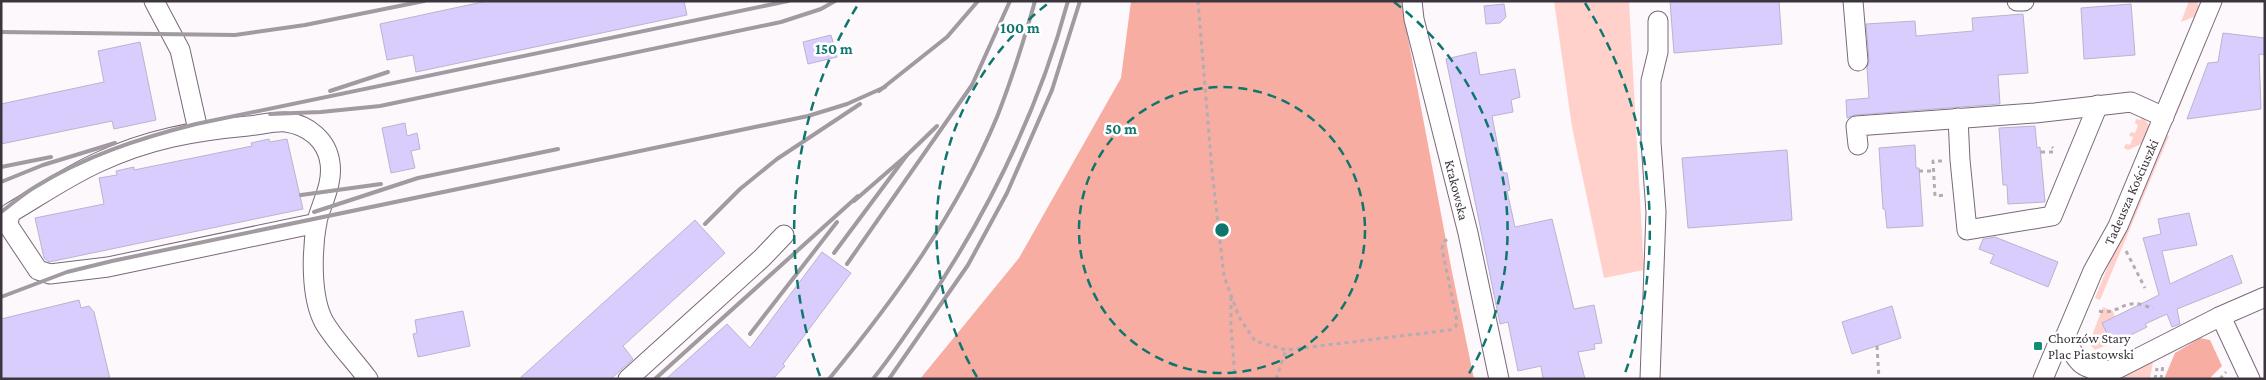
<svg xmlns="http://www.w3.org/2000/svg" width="2266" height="380" font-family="'Crimson Pro',serif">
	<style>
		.green { fill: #ffd1ca }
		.forest { fill: #f7ada1 }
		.building { fill: #d9cdfe; stroke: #bab4ce }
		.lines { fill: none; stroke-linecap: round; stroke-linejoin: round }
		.minor-casing { stroke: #7b687a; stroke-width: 21 }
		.path { stroke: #b3adb3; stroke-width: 3; stroke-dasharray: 4 4; stroke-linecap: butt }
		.minor { stroke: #fff; stroke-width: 19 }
		.rail { stroke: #a19ba1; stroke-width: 4 }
		.ring { fill: none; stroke: #0f766e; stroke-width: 2.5; stroke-dasharray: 9 6 }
		.poi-dot { fill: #138e72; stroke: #fff; stroke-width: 2 }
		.labels { text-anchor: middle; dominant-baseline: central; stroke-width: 5; stroke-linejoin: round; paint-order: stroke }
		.street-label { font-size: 14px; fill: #3d353d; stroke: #fff }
		.poi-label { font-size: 14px; fill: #3d353d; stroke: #fff; text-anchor: start }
		.centre { fill: #0f766e; stroke: #fff; stroke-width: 2.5 }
		.ring-label { font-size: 15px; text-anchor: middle; font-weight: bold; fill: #0f766e; stroke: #fff; stroke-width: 5; stroke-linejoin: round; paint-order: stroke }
	</style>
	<rect width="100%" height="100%" fill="#fcf8fc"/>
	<g class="green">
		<path d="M1554 1H1629L1644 270 1604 278 1572 127Z"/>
		<path d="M2189 1H2197L2201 14 2181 22Z"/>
		<path d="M2207 28 2211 30 2176 116 2171 113Z"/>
		<path d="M2142 115 2150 127V140L2128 150 2124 148 2126 144 2130 145 2133 137 2129 136 2131 132 2135 133 2138 125 2135 123 2136 119 2141 120Z"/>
		<path d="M2163 133 2169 136 2100 300 2095 298Z"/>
		<path d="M2103 307 2113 311 2115 317 2112 343 2095 350 2091 346V338Z"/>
		<path d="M2153 362 2150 379 2121 378 2152 362Z"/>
	</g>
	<g class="forest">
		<path d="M1131 1H1401L1451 267 1474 379H920L1019 258 1121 78Z"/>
		<path d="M2200 338 2210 340 2222 366 2209 379H2164L2175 353Z"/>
	</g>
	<g class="building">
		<path d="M487 1H684L687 15 416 72 413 55 387 60 380 24Z"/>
		<path d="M1670 1H1779L1782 44 1674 53Z"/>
		<path d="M1504 4 1506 17 1500 23 1486 24 1484 6Z"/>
		<path d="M2131 4 2135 55 2084 59 2081 8Z"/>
		<path d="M2023 14 2028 73 1998 75 2000 104 1855 115 1847 118 1846 100 1869 98 1867 68 1869 60 1866 24 1915 21 1916 36 1973 31 1972 18Z"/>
		<path d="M2223 33 2265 38V55L2259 54 2261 109 2187 119 2208 63 2218 62Z"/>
		<path d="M831 35 837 57 808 64 803 42Z"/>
		<path d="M140 42 156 120 114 129 112 121 1 144V104L104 82 98 51Z"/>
		<path d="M1476 52 1480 75 1515 69 1520 97 1511 100 1513 112 1492 116 1503 173H1507L1510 190 1507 191 1515 227 1552 219 1574 309 1594 305 1602 343 1594 344 1595 349 1578 352 1585 379H1543L1541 366 1518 371 1508 322 1500 324 1446 59Z"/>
		<path d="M405 123 407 136 417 133 420 149 411 151 415 168 391 173 382 128Z"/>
		<path d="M2035 126 2037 148 2040 147 2045 202 2008 204 2007 185H2003L1999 128Z"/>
		<path d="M269 139 270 142 287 139 303 209 49 262 44 258 35 218 104 204 99 178 117 175 116 171 134 167V170L252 146 251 143Z"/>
		<path d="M1915 145 1916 168H1919L1923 226 1887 228 1885 209H1883L1879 148Z"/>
		<path d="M1787 150 1792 220 1688 228 1682 158Z"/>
		<path d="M2189 213 2197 245 2162 251 2170 284 2232 255 2242 283 2177 309 2180 324 2172 327 2167 314 2145 324 2147 327 2112 344 2102 323 2159 295 2143 238 2161 234 2158 219Z"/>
		<path d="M695 220 725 253 623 346 633 359 611 379H519Z"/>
		<path d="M1995 237 2058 262 2048 287 1990 263 1994 255 1979 249 1983 239Z"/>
		<path d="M822 252 851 273 783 364 785 366 773 379H666L727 324 750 348Z"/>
		<path d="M79 300 81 308 89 306 94 312 110 379H1V319Z"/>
		<path d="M1892 306 1901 338 1852 354 1842 322Z"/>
		<path d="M463 311 470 346 418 357 413 334 417 333 415 320Z"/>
	</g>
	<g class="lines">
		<defs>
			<g id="minor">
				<path d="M154 1 180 50 198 130"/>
				<path d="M1412 1 1414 19 1468 233 1499 379"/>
				<path d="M1853 1 1858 61"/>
				<path d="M2017 1H2024"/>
				<path d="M1958 118 1960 160 1967 230 2052 216 2098 105"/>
				<path d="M1858 145 1856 126 2035 113 2131 102 2164 117"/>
				<path d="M317 223 108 267 50 274 38 270 8 225 10 213C39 196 68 176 99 162 149 139 193 131 248 126 260 125 274 121 286 122 308 125 327 140 330 163 333 184 322 202 317 221 312 249 310 296 324 322 336 342 354 360 368 379"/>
				<path d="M2219 317 2223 321 2250 379"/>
				<path d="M2065 337C2077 363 2082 372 2113 370"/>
				<path d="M628 379 762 258 784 235"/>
				<path d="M1650 379 1656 212 1651 142V81L1658 52V21"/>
				<path d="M2043 379 2056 348 2065 337 2093 271 2118 226 2212 1"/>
				<path d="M2097 379 2219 317 2265 297"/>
			</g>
		</defs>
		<use href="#minor" class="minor-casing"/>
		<g class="path">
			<path d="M1198 1 1212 171 1224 276 1239 317 1255 341 1286 350 1450 330 1456 326 1457 321 1442 249 1443 242 1450 238"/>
			<path d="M2052 147 2053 148"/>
			<path d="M2041 152H2053"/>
			<path d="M1942 161H1933L1935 196 1946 195"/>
			<path d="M1919 171H1933"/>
			<path d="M2126 251 2145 288"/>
			<path d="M1231 297V326L1235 379"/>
			<path d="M2099 311C2121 316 2123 294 2153 309"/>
			<path d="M1877 346 1879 379"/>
			<path d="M1276 379 1286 350"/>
			<path d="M2155 379 2157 368"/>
			<path d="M2161 379 2163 365"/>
			<path d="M2220 379 2226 372"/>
		</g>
		<use href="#minor" class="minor"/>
		<g class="rail">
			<path d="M1 32 235 35 305 25 424 1"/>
			<path d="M330 91 388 72"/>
			<path d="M879 91 947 37 978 1"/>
			<path d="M270 114 321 112 380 106 781 22 821 9 835 1"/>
			<path d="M1 167 51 157"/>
			<path d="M1 182 43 165 115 143"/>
			<path d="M301 195 381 184"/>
			<path d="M854 201 907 155"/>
			<path d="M1 212C12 204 23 194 35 187 85 156 140 138 196 124L788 1"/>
			<path d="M314 212 418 178 558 149"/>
			<path d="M705 224 740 189 777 159 860 104"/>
			<path d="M834 253 907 155 937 126"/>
			<path d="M847 264 972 85 1010 1"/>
			<path d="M1 297 67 272 112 261 808 116 847 104 885 87"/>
			<path d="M750 334 837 222"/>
			<path d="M655 379 858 196"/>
			<path d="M829 379C895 299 957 213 997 117 1012 79 1024 40 1035 1"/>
			<path d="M873 379C891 357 906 334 922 311 986 217 1038 112 1068 1"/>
			<path d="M889 379 968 265 1007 193 1052 90 1080 1"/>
		</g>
	</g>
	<g class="ring">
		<circle cx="1222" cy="230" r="143"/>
		<path d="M977 377A286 286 0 0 1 1050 2M1394 2A286 286 0 0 1 1467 377"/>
		<path d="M820 376A428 428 0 0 1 859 3M1585 3A428 428 0 0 1 1624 376"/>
	</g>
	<rect class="poi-dot" x="2033" y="341" width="10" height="10" rx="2.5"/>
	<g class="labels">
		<g class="street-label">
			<text transform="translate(1457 190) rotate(76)">Krakowska</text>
			<text transform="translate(2131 192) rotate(-66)">Tadeusza Kościuszki</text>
		</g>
		<g class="poi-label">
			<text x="2048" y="338">Chorzów Stary<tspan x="2048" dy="16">Plac Piastowski</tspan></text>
		</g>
	</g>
	<circle cx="1222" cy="230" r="8" class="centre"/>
	<g class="ring-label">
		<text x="1020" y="33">100 m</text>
		<text x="834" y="54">150 m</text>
		<text x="1121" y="134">50 m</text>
	</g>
	<rect width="2266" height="380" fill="none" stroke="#3d353d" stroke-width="5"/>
</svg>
